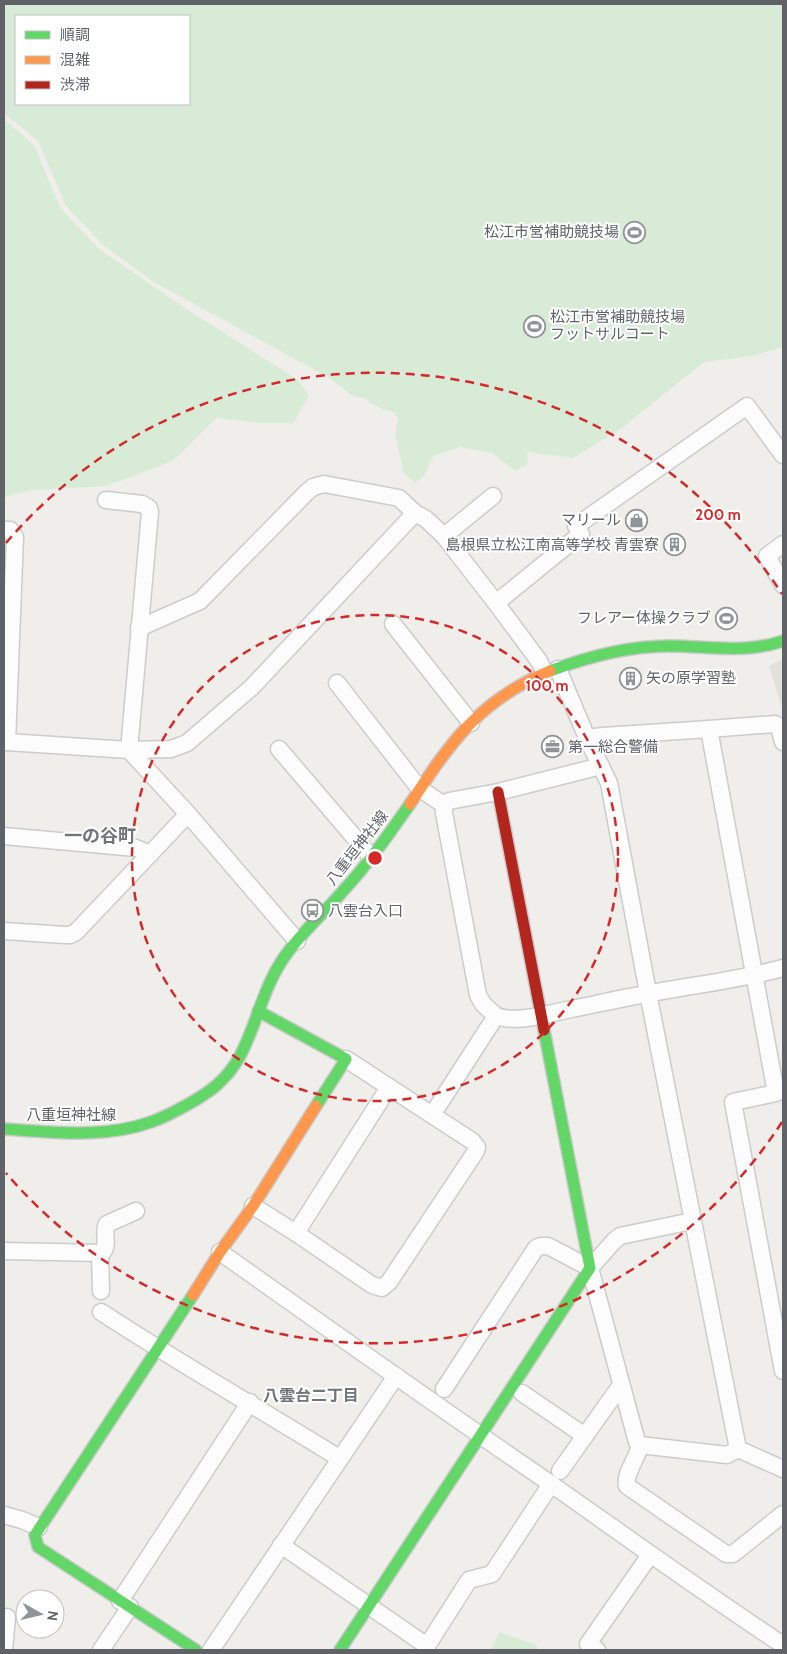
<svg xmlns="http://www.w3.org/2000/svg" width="787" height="1654" font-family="Cabin,'Noto Sans JP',sans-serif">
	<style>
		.education { fill: #e2e0da }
		.green { fill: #d8ebd6; fill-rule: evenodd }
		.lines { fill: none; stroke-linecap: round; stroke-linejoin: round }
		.street-casing { stroke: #cbcccc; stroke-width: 19 }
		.fast-casing { stroke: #cacacb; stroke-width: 14 }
		.slow-casing { stroke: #cacacb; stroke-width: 14 }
		.jam-casing { stroke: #cacacb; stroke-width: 14 }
		.street { stroke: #fdfcfc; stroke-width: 16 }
		.fast { stroke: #63d668; stroke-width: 11 }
		.slow { stroke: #ff974d; stroke-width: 11 }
		.jam { stroke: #b3261e; stroke-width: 11 }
		.ring { fill: none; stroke: #d62828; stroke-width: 2.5; stroke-dasharray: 9 6 }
		.labels { text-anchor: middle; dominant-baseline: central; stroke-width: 4; stroke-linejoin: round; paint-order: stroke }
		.poi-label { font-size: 15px; fill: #5f6368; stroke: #fff; text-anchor: end }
		.street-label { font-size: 15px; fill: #5f6368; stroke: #fff }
		.neighbourhood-label { font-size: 16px; font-weight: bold; fill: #70757a; stroke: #fff }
		.quarter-label { font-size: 18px; font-weight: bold; fill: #70757a; stroke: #fff }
		.centre { fill: #d62828; stroke: #fff; stroke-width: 2.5 }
		.ring-label { font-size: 15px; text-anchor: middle; font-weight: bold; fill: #d62828; stroke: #fff; stroke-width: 4; stroke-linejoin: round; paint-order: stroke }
	</style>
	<rect width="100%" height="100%" fill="#efeeea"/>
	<path class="education" d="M783 659V711L769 666Z"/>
	<g class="green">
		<path d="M4 4H783V347L753 356 704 362 622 428 573 458 527 452 528 459 527 465 515 471 492 453 461 447 433 456 424 476 415 483 404 473 395 434 398 419 394 412 384 410 370 403 367 399 351 395 328 377 152 281 103 245 66 206 38 141 4 113ZM16 16H189V104H16Z"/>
		<path d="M4 119 34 145 61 209 99 249 191 312 298 380 309 396 293 423H260L216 418 173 461 106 486 32 490 4 497Z"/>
		<path d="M500 1632 536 1645 538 1650H490Z"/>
	</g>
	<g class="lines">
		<defs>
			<g id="street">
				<path d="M106 500 142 504 149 508 150 512 129 750 188 814 297 941"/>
				<path d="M576 526 747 406 783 455"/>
				<path d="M4 530H10L15 537 7 742H4"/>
				<path d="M444 536 493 496"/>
				<path d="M783 544 767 556 783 585"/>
				<path d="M496 603 581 534"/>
				<path d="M393 624 471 723"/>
				<path d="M139 628 200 601 307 492 313 487 324 484 399 498 415 513 426 519 444 536 496 603 539 661 545 673"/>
				<path d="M558 669 587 738 609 783 648 993 738 1449 783 1469"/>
				<path d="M337 683 419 788 444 805"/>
				<path d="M709 729 775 724 779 727 783 742"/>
				<path d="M587 738 603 736 709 729 776 1093 733 1102 783 1371"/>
				<path d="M7 742 129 750 171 749 187 743 252 687 415 513"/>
				<path d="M279 749 372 858"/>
				<path d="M4 836 136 848 150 854"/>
				<path d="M4 931 65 935H70L76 932 188 814"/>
				<path d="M496 1016C519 1024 549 1013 572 1009 597 1004 622 998 647 994 693 985 739 980 783 968"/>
				<path d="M432 1115 496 1016 483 1004 478 995 444 813V805L449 801 498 792 601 766"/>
				<path d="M253 1206 296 1233 389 1087"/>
				<path d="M692 1221 620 1236 614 1241 590 1268 637 1442 640 1445 727 1455 738 1449"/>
				<path d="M296 1233 372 1285 382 1288 389 1282 476 1151 477 1147 472 1141 346 1059"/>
				<path d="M4 1251 102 1253C110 1244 102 1233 107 1224L136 1211"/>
				<path d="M220 1252C330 1330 440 1408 551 1484 628 1538 704 1593 783 1645"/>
				<path d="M100 1253 101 1291"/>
				<path d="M101 1312C179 1363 260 1409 339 1458"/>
				<path d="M444 1389 536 1248 541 1246H548L590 1268"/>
				<path d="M522 1393 585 1436"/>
				<path d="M640 1445C638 1458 624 1473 627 1486L726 1554H733L783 1514"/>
				<path d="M560 1471 621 1385"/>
				<path d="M4 1515 22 1520 39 1527"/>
				<path d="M281 1545 427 1646 469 1580 492 1574 551 1484"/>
				<path d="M120 1601 250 1402"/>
				<path d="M4 1650 7 1617"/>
				<path d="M101 1650 130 1607"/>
				<path d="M211 1650 396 1376"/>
				<path d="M597 1650 588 1644 650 1555"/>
			</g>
			<g id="fast">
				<path d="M550 671C587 657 629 646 669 646 708 646 745 654 783 641"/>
				<path d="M258 1011 346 1059 316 1106"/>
				<path d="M4 1129C53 1132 103 1139 151 1122 163 1118 174 1112 185 1106 209 1093 227 1080 240 1056 257 1024 263 987 285 956 302 932 324 913 343 891 368 864 389 834 410 804"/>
				<path d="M193 1295 35 1535 38 1547 196 1650"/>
				<path d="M340 1650 590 1268 544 1030"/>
			</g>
			<g id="slow">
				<path d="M410 804C450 743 480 699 550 671"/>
				<path d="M193 1295 220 1252 253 1206 316 1106"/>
			</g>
			<path id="jam" d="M498 792 544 1030"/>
		</defs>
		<use href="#street" class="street-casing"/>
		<use href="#fast" class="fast-casing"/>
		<use href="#slow" class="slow-casing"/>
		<use href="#jam" class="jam-casing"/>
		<use href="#street" class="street"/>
		<use href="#fast" class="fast"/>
		<use href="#slow" class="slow"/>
		<use href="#jam" class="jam"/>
	</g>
	<g class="ring">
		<circle cx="375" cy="858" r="243"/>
		<path d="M782 1122A485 485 0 0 1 6 1173M6 543A485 485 0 0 1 782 594"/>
	</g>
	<defs>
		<symbol id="stadium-ring" viewBox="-11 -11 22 22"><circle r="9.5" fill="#fff" stroke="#919496" stroke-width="1.5"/><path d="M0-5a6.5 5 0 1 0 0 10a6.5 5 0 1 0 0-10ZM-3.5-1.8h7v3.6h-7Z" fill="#919496"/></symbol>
		<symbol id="shop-ring" viewBox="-11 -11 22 22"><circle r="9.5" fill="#fff" stroke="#919496" stroke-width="1.5"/><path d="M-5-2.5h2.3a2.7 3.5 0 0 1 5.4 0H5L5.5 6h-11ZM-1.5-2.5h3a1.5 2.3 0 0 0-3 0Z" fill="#919496"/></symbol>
		<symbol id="building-ring" viewBox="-11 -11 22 22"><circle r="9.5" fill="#fff" stroke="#919496" stroke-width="1.5"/><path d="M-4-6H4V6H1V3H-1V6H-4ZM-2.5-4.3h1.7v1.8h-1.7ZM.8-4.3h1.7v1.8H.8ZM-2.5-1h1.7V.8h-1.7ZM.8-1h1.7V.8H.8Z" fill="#919496"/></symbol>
		<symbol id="office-ring" viewBox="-11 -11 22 22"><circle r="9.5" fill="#fff" stroke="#919496" stroke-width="1.5"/><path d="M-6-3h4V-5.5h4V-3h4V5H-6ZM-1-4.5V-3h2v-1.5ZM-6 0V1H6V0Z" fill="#919496"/></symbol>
		<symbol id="bus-ring" viewBox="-11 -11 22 22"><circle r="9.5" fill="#fff" stroke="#919496" stroke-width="1.5"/><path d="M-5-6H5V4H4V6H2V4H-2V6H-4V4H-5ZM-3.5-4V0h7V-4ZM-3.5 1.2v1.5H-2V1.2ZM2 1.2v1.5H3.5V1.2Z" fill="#919496"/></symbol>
	</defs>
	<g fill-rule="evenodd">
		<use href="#stadium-ring" x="622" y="220" width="25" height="25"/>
		<use href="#stadium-ring" x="522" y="314" width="25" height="25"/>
		<use href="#shop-ring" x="624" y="508" width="25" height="25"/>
		<use href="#building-ring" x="662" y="532" width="25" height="25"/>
		<use href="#stadium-ring" x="714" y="606" width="25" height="25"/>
		<use href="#building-ring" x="618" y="666" width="25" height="25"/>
		<use href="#office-ring" x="540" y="734" width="25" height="25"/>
		<use href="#bus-ring" x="300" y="898" width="25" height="25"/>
	</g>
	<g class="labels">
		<g class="poi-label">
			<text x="619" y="232">松江市営補助競技場</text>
			<text x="550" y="317" text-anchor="start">松江市営補助競技場<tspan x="550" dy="17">フットサルコート</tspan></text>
			<text x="621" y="520">マリール</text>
			<text x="659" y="545">島根県立松江南高等学校 青雲寮</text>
			<text x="711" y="618">フレアー体操クラブ</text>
			<text x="646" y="678" text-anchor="start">矢の原学習塾</text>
			<text x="568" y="747" text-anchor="start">第一総合警備</text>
			<text x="328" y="911" text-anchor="start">八雲台入口</text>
		</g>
		<g class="street-label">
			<text transform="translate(357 848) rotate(-52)">八重垣神社線</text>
			<text x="71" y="1115">八重垣神社線</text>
		</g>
		<g class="neighbourhood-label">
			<text x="311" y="1395">八雲台二丁目</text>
		</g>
		<g class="quarter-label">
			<text x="100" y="836">一の谷町</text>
		</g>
	</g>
	<circle cx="375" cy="858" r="8" class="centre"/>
	<g class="ring-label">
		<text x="718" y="520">200 m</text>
		<text x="547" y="691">100 m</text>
	</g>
	<rect width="787" height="1654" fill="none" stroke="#5f6368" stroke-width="10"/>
	<rect x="15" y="15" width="175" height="90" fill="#ffffff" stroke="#bfc1c3"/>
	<rect x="25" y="31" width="25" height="8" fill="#63d668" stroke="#bfc1c3"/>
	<text x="60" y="40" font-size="15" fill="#5f6368">順調</text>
	<rect x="25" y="56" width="25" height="8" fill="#ff974d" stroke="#bfc1c3"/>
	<text x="60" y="65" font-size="15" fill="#5f6368">混雑</text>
	<rect x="25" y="81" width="25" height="8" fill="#b3261e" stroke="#bfc1c3"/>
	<text x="60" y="90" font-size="15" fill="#5f6368">渋滞</text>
	<g transform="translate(40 1614) rotate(98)"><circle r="24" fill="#ffffff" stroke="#bfc1c3"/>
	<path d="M0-4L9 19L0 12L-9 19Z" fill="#919496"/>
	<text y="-8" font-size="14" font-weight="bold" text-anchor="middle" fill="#5f6368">N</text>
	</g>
</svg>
